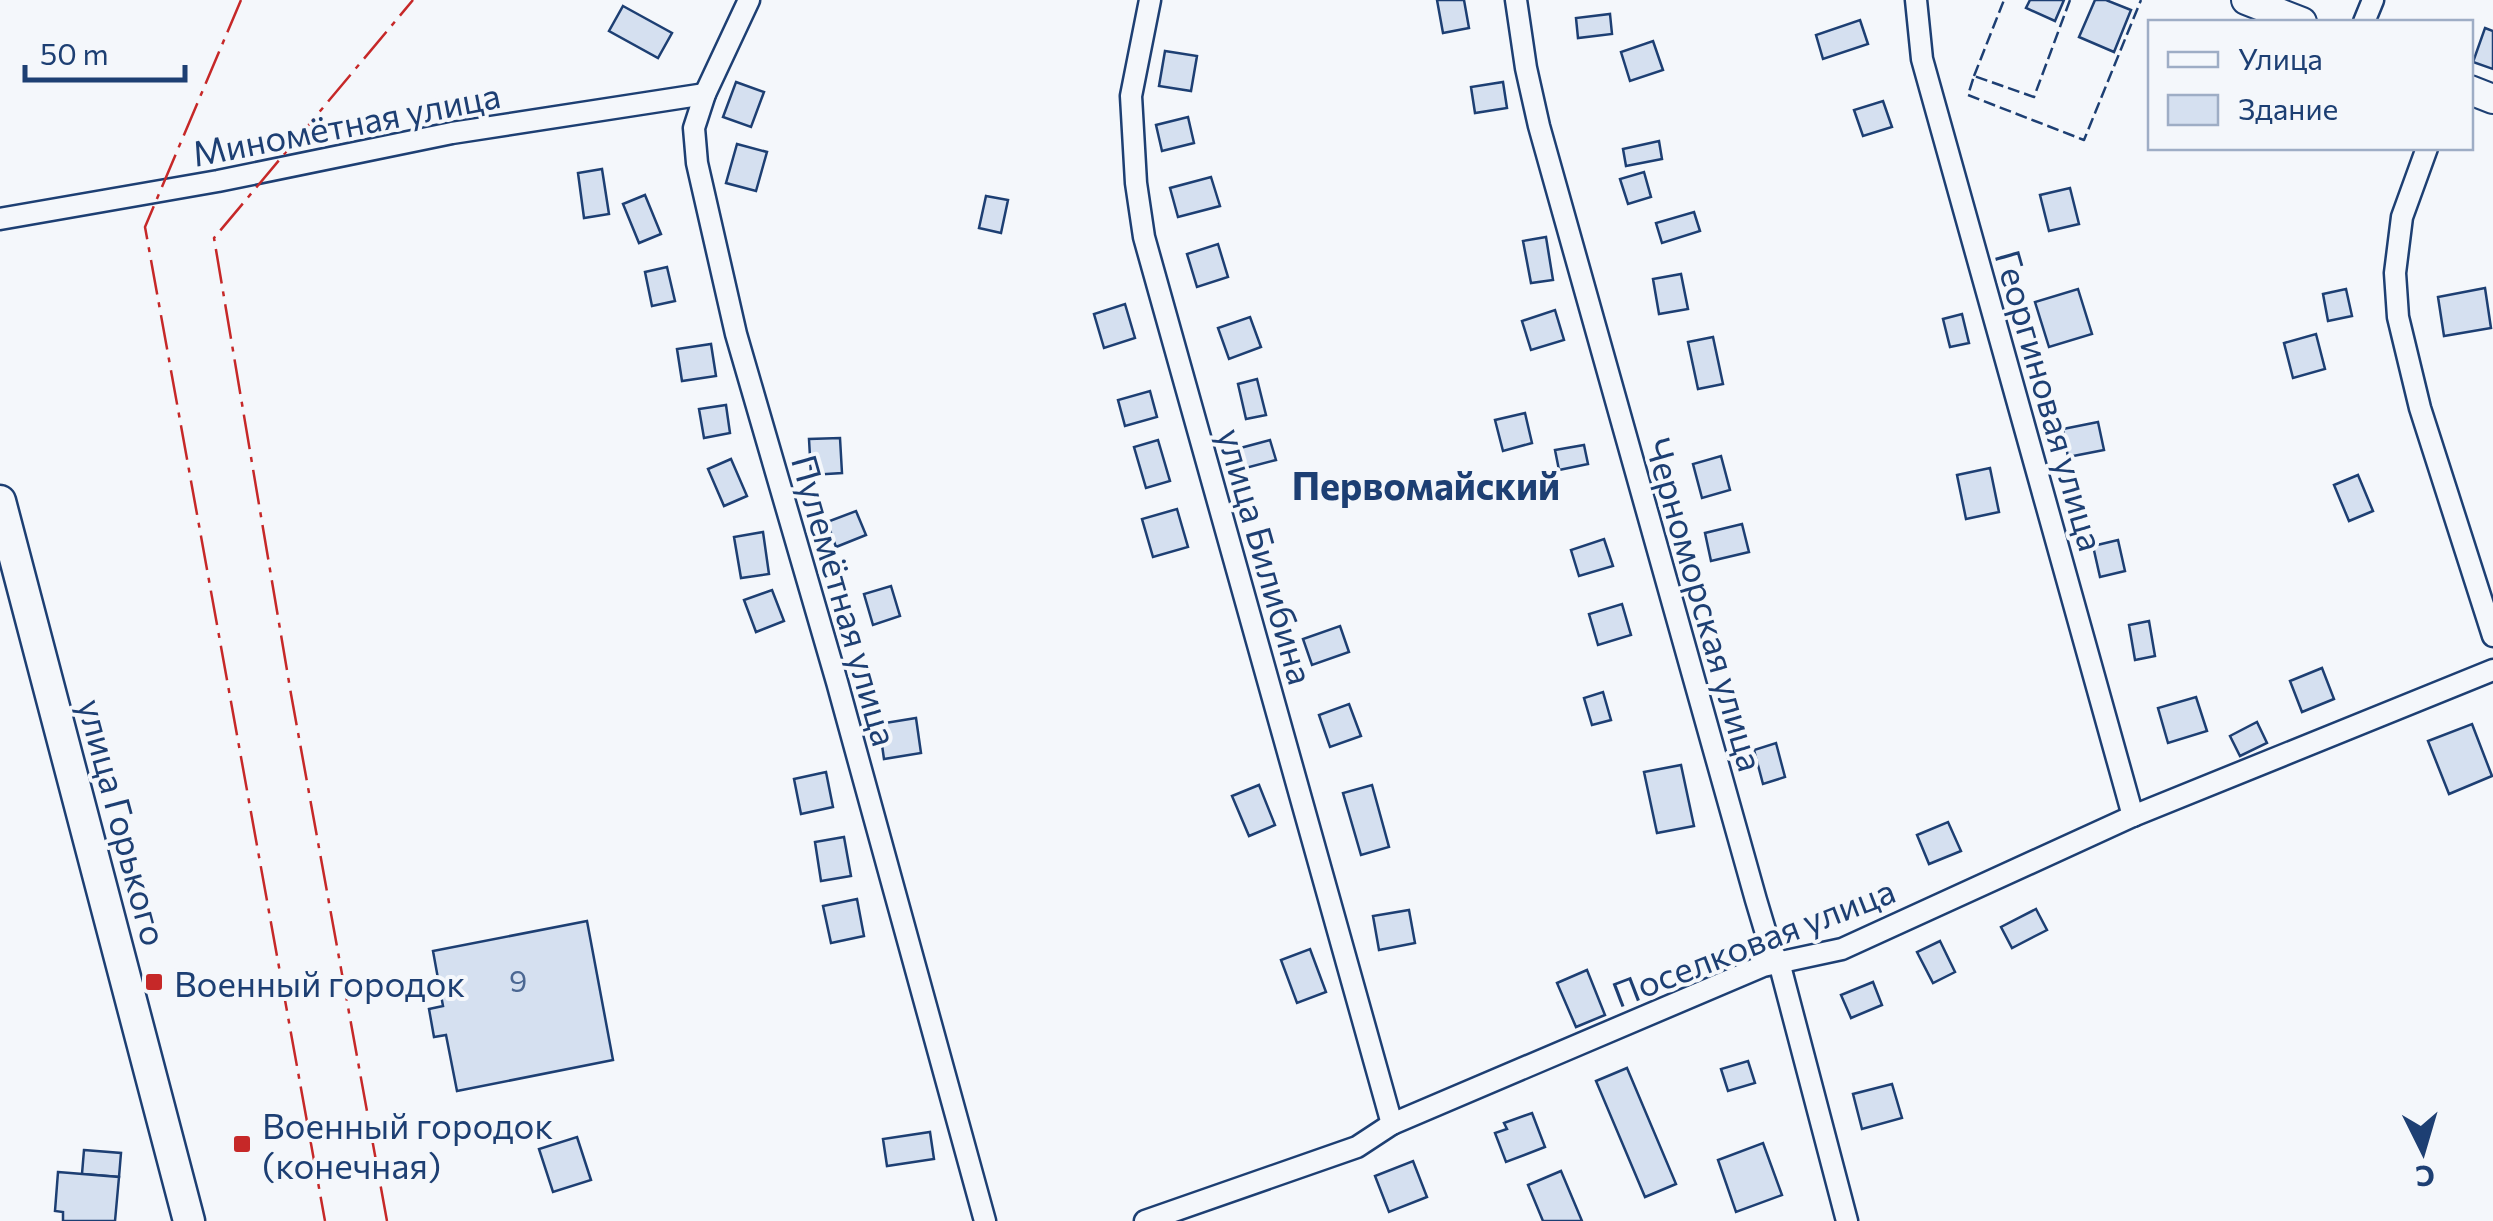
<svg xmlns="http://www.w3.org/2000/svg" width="2493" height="1221" font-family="Commissioner,sans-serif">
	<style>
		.building { fill: #d5e0f0; stroke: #1d3f73; stroke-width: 2.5 }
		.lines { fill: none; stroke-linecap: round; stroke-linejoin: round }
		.street-casing { stroke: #1d3f73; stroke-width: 25 }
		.secondary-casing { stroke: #1d3f73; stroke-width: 32 }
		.primary-casing { stroke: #1d3f73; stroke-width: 35 }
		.street { stroke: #f4f7fb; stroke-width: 20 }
		.secondary { stroke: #f4f7fb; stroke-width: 28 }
		.primary { stroke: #f4f7fb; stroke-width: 30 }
		.fence { stroke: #1d3f73; stroke-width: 2.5; stroke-dasharray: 12 5; stroke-linecap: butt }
		.power { stroke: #c62828; stroke-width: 2.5; stroke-dasharray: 35 8 5 8; stroke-linecap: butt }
		.poi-dot { fill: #c62828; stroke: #f4f7fb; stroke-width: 4 }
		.labels { text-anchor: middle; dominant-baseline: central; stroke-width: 8; stroke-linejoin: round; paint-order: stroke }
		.number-label { font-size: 30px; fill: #4b6792 }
		.street-label { font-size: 35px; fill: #1d3f73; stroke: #f4f7fb }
		.poi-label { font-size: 35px; fill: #1d3f73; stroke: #f4f7fb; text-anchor: start }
		.neighbourhood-label { font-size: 38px; font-weight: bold; fill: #1d3f73; stroke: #f4f7fb }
	</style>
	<rect width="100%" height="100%" fill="#f4f7fb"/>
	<g class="building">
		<path d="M1437 0H1464L1469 28 1443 33Z"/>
		<path d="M2030 0H2064L2055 21 2026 8Z"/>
		<path d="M2095 0H2106L2131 10 2114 52 2079 37Z"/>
		<path d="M623 6 672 33 658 58 609 31Z"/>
		<path d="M1610 14 1612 34 1578 38 1576 18Z"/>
		<path d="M1860 20 1868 44 1823 59 1816 35Z"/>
		<path d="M2485 28 2493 31V69L2473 62Z"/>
		<path d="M1653 41 1663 70 1630 81 1621 52Z"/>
		<path d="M1165 51 1197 56 1191 91 1159 86Z"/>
		<path d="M736 82 764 92 751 127 723 117Z"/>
		<path d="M1503 82 1507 108 1475 113 1471 87Z"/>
		<path d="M1883 101 1892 127 1863 136 1854 110Z"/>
		<path d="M1188 117 1194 143 1162 151 1156 125Z"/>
		<path d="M1659 141 1662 159 1626 166 1623 149Z"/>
		<path d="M737 144 767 152 756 191 726 183Z"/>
		<path d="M602 169 609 214 584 218 578 173Z"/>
		<path d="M1644 172 1651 197 1628 204 1620 179Z"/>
		<path d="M1211 177 1220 206 1178 217 1170 188Z"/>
		<path d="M2070 188 2079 224 2049 231 2040 195Z"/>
		<path d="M645 195 661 234 639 243 623 204Z"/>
		<path d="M986 196 1008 200 1001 233 979 228Z"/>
		<path d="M1694 212 1700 231 1662 243 1656 223Z"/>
		<path d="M1546 237 1553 280 1531 283 1523 241Z"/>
		<path d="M1218 244 1228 277 1197 287 1187 254Z"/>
		<path d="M667 267 675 301 652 306 645 272Z"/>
		<path d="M1681 274 1688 309 1659 314 1653 279Z"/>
		<path d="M2485 288 2491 328 2444 336 2438 297Z"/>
		<path d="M2078 289 2092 334 2049 347 2035 302Z"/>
		<path d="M2346 289 2352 316 2328 321 2323 294Z"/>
		<path d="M1125 304 1135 338 1104 348 1094 314Z"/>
		<path d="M1555 310 1564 340 1531 350 1522 321Z"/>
		<path d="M1962 314 1969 343 1950 347 1943 319Z"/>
		<path d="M1250 317 1261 347 1229 359 1218 328Z"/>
		<path d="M2316 334 2325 369 2293 378 2284 343Z"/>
		<path d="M1713 337 1723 384 1698 389 1688 342Z"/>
		<path d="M711 344 716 376 682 381 677 349Z"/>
		<path d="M1257 379 1266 415 1246 419 1238 384Z"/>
		<path d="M1150 391 1157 417 1125 426 1118 400Z"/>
		<path d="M726 405 730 433 704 438 699 409Z"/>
		<path d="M1525 413 1532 443 1503 451 1495 420Z"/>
		<path d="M2098 422 2104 450 2068 457 2063 429Z"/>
		<path d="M840 438 842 473 811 475 809 439Z"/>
		<path d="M1158 440 1170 481 1146 488 1134 447Z"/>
		<path d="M1270 440 1276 460 1238 470 1233 450Z"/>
		<path d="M1584 445 1588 464 1559 470 1555 450Z"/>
		<path d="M1721 456 1730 490 1702 498 1693 464Z"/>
		<path d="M731 459 747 496 724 506 708 469Z"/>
		<path d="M1990 468 1999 512 1966 519 1957 475Z"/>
		<path d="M2358 475 2373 511 2349 521 2334 485Z"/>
		<path d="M1177 509 1188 547 1153 557 1142 519Z"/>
		<path d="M856 511 866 535 836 547 827 522Z"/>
		<path d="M1742 524 1749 552 1711 561 1705 533Z"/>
		<path d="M763 532 769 574 741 578 734 537Z"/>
		<path d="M1604 539 1613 566 1579 576 1571 550Z"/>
		<path d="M2118 540 2125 571 2100 577 2093 546Z"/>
		<path d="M891 586 900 616 873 625 864 594Z"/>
		<path d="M772 590 784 621 756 632 744 600Z"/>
		<path d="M1622 604 1631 635 1598 645 1589 614Z"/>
		<path d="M2149 621 2155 656 2135 660 2129 625Z"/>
		<path d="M1340 626 1349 652 1312 665 1303 639Z"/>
		<path d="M2322 668 2334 699 2302 712 2290 681Z"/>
		<path d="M1603 692 1611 720 1592 725 1584 698Z"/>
		<path d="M2196 697 2207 731 2168 743 2158 708Z"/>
		<path d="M1349 704 1361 736 1330 747 1319 715Z"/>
		<path d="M916 718 921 753 884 759 879 724Z"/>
		<path d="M2257 722 2267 743 2240 756 2230 736Z"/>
		<path d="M2472 724 2492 776 2449 794 2428 741Z"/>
		<path d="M1776 743 1785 777 1763 784 1754 750Z"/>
		<path d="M1681 765 1694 826 1657 833 1644 772Z"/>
		<path d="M826 772 833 807 801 814 794 779Z"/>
		<path d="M1259 785 1275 825 1249 836 1232 796Z"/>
		<path d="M1372 785 1389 847 1361 855 1343 793Z"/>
		<path d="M1948 822 1961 851 1929 864 1917 835Z"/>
		<path d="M844 837 851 876 821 881 815 842Z"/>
		<path d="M857 899 864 936 831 943 823 906Z"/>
		<path d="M2036 909 2047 930 2012 948 2001 927Z"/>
		<path d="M1409 910 1415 943 1379 950 1373 916Z"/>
		<path d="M587 921 613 1060 457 1091 446 1035 434 1037 429 1009 443 1006 433 951Z"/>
		<path d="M1940 941 1955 972 1933 983 1917 952Z"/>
		<path d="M1310 949 1326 992 1297 1003 1281 960Z"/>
		<path d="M1587 970 1605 1015 1576 1027 1557 983Z"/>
		<path d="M1873 982 1882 1005 1851 1018 1841 995Z"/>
		<path d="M1748 1061 1755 1083 1728 1091 1721 1069Z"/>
		<path d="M1627 1068 1676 1184 1645 1197 1596 1081Z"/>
		<path d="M1892 1084 1902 1118 1862 1129 1853 1094Z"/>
		<path d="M1532 1113 1545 1147 1506 1162 1495 1133 1507 1129 1504 1123Z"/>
		<path d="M930 1132 934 1159 887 1166 883 1139Z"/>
		<path d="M577 1137 591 1180 553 1192 539 1149Z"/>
		<path d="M1763 1143 1782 1195 1736 1212 1718 1160Z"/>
		<path d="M84 1150 121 1153 119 1177 82 1174Z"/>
		<path d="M1413 1161 1427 1197 1389 1212 1375 1176Z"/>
		<path d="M1561 1171 1582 1221H1543L1528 1185Z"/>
		<path d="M58 1172 119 1177 115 1221H63V1212L55 1211Z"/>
	</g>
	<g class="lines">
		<defs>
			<g id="street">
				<path d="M749 0 705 94 694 128 697 163 736 334 837 682 985 1221"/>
				<path d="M1150 0 1131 96 1136 183 1144 237 1392 1124"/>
				<path d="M1516 0 1526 68 1539 126 1756 900 1771 950 1779 962 1847 1221"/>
				<path d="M1916 0 1922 59 2133 816"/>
				<path d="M2364 22 2373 0"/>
				<path d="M2427 148 2402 217 2395 273 2398 317 2420 408 2493 636"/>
				<path d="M0 219 218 181 452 133 705 94"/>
				<path d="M1145 1221 1357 1147 1392 1124 1763 966 1842 949 2133 816 2493 670"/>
			</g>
			<g id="secondary">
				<path d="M2246 0 2302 22"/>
				<path d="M2470 90 2493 99"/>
			</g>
			<path id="primary" d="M0 501 189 1221"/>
		</defs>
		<use href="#street" class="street-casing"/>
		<use href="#secondary" class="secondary-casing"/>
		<use href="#primary" class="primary-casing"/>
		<use href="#street" class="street"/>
		<use href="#secondary" class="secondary"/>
		<use href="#primary" class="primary"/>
		<g class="fence">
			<path d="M2070 0 2034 97 1974 76 1968 95 2084 140 2141 0"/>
			<path d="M1974 76 2004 0"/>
		</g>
		<g class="power">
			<path d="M241 0 145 227 325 1221"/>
			<path d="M387 1221 291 694 214 238 413 0"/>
		</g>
	</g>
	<g class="poi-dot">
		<rect x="144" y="972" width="20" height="20" rx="5"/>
		<rect x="232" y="1134" width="20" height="20" rx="5"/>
	</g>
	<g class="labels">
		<g class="number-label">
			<text x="518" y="979">9</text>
		</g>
		<g class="street-label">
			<text transform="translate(346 123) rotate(-11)">Миномётная улица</text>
			<text transform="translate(2051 400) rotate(74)">Георгиновая улица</text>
			<text transform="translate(1267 556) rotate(74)">улица Билибина</text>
			<text transform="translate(846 600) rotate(74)">Пулемётная улица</text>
			<text transform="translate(1706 604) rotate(74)">Черноморская улица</text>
			<text transform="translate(124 822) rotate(75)">улица Горького</text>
			<text transform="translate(1753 941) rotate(-21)">Поселковая улица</text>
		</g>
		<g class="poi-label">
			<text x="174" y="982">Военный городок</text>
			<text x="262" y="1124">Военный городок<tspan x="262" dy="40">(конечная)</tspan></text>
		</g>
		<g class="neighbourhood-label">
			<text x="1426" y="484">Первомайский</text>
		</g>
	</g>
	<rect x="2148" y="20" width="325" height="130" fill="#f4f7fb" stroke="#9eadc5" stroke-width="2.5"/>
	<rect x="2168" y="52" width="50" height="15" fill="#f4f7fb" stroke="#9eadc5" stroke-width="2.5"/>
	<text x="2238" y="70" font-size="30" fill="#1d3f73">Улица</text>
	<rect x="2168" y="95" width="50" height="30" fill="#d5e0f0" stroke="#9eadc5" stroke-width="2.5"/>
	<text x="2238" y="120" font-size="30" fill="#1d3f73">Здание</text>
	<g transform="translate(2423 1151) rotate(175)" stroke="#f4f7fb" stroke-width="8" paint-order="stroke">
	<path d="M0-8L18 38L0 25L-18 38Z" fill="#1d3f73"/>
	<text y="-15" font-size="28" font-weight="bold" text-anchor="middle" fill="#1d3f73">С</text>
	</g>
	<path d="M25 65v15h160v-15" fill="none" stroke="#1d3f73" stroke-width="5"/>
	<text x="40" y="65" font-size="30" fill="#1d3f73" stroke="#f4f7fb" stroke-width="8" paint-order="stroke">50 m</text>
</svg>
